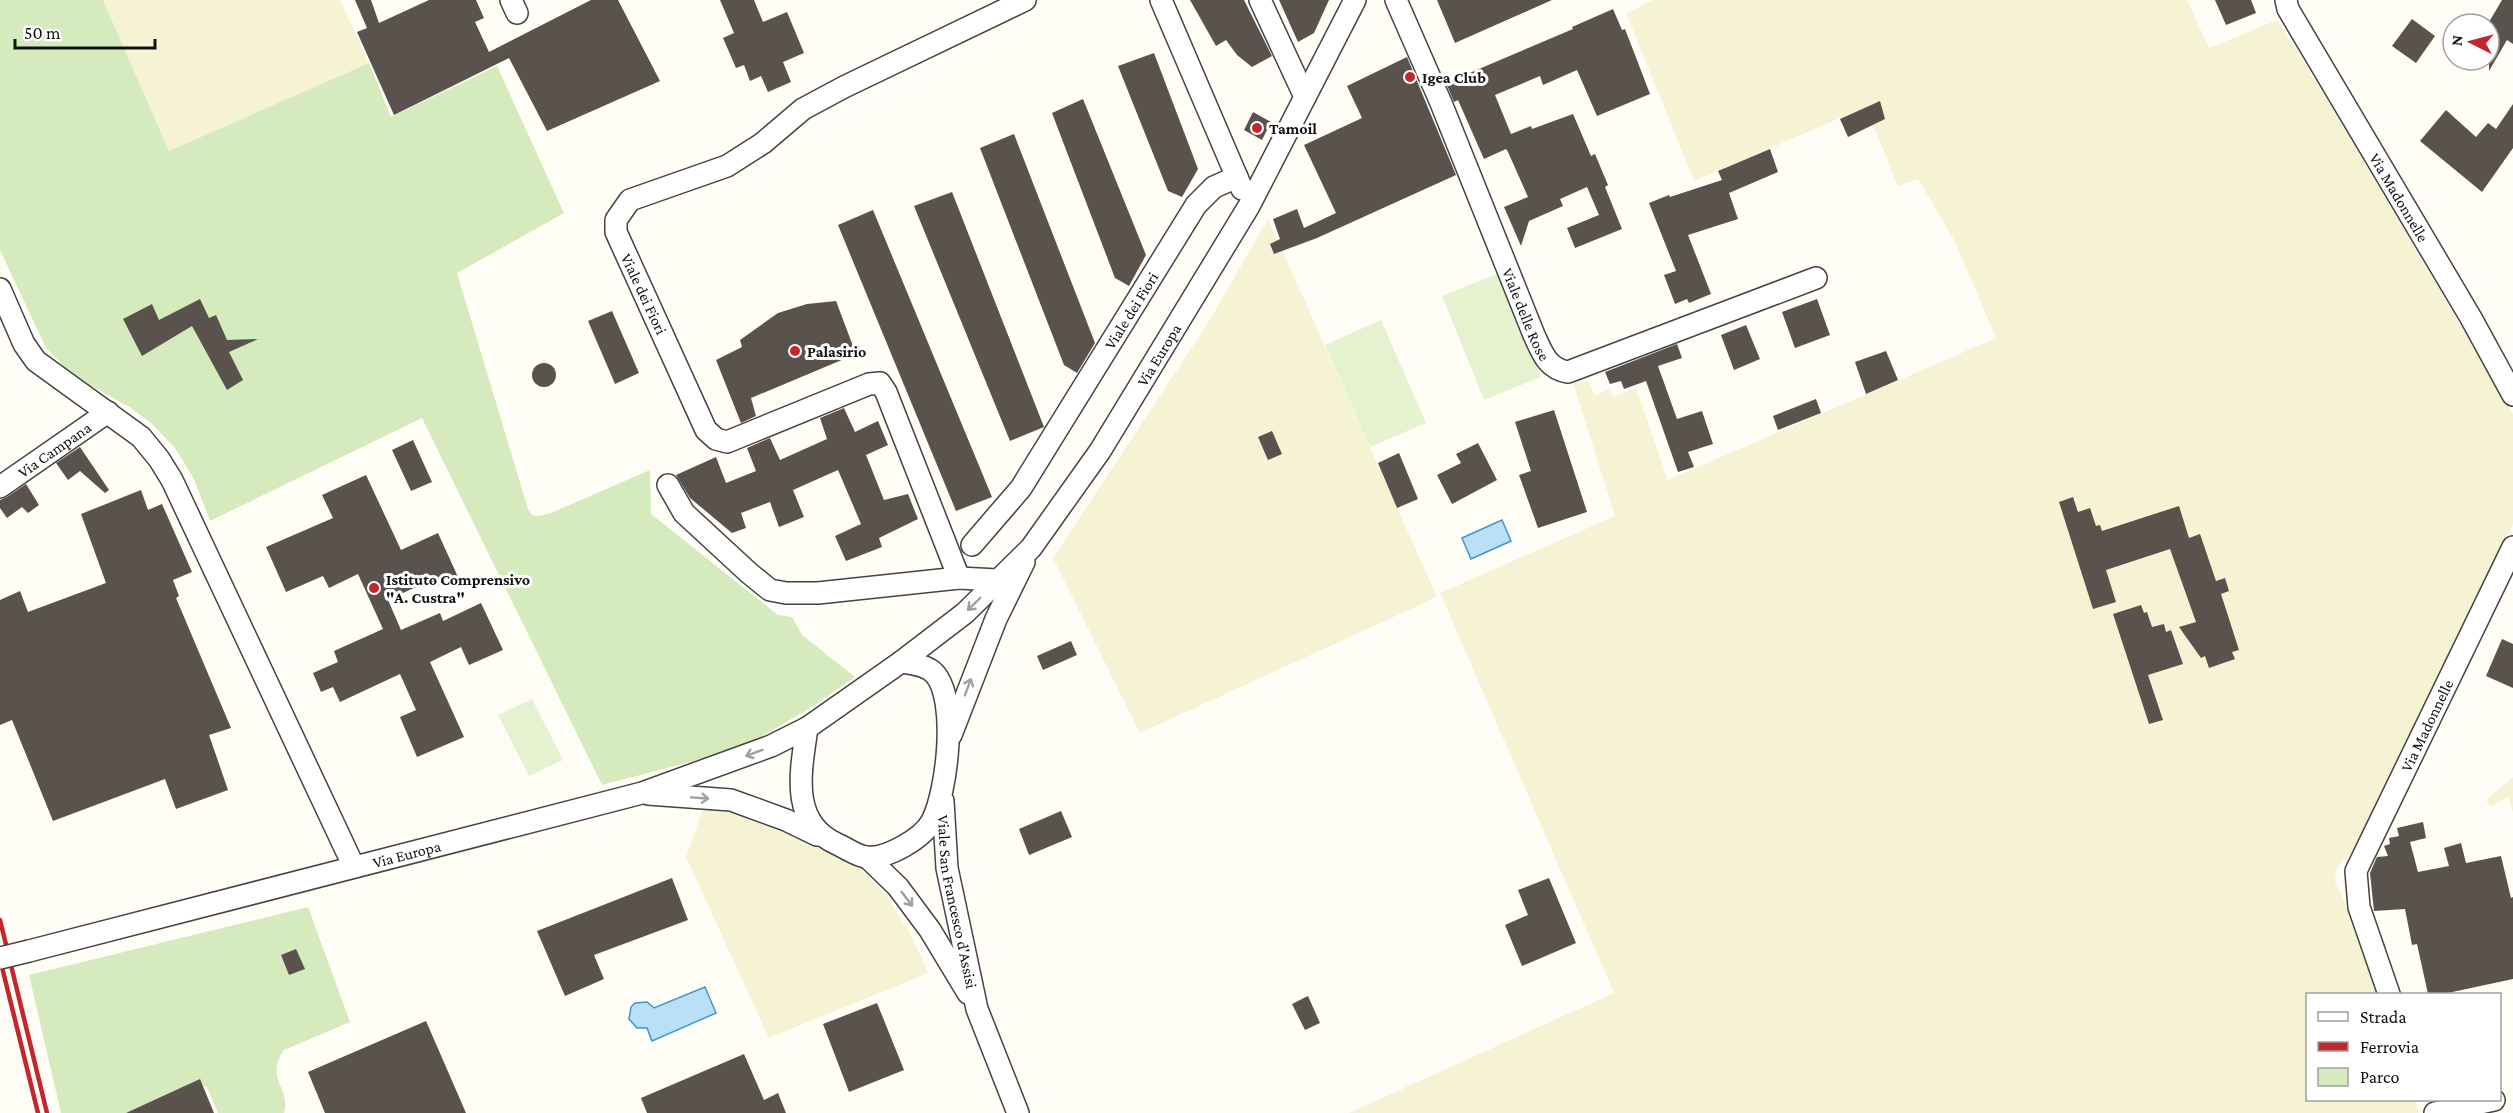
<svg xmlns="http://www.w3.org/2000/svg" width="2513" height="1113" font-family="'Crimson Pro',serif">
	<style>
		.farmland { fill: #f6f3d4 }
		.green { fill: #d5ebbd }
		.pitch { fill: #e6f2cf }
		.water { fill: #b9e0f7; stroke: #3f96cf; stroke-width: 1.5 }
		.building { fill: #5a524d }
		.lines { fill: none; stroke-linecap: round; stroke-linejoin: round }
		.minor-casing { stroke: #444; stroke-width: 24 }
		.minor { stroke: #fff; stroke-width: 21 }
		.rail { stroke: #c4262e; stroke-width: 4.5 }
		.minor-bridge-casing { stroke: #444; stroke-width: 24; stroke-linecap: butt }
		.minor-bridge { stroke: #fff; stroke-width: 21 }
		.oneway { stroke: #a0a0a0 }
		.poi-dot { fill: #c4262e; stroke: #fff; stroke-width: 2 }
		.labels { text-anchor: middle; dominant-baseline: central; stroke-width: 6; stroke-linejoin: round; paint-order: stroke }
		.poi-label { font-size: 16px; font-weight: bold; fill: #111; stroke: #fff; text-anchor: start }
		.street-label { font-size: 16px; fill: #111; stroke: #fff }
	</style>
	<rect width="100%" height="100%" fill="#fffdf5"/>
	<g class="farmland">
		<path d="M103 0H340L369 63 169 151Z"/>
		<path d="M1654 0H2187L2209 48 2277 20 2325 96 2513 414V524L2436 679 2370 826 2347 858 2336 869 2335 882 2356 927 2379 994H2308V1100H2414L2419 1113H1349L1614 993 1440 593 1615 516 1573 383 1588 381 1595 396 1609 389 1613 397 1636 388 1668 480 1996 338 1953 238 1918 179 1898 186 1866 107 1694 181 1626 13Z"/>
		<path d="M1268 219 1437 597 1140 733 1053 558 1208 323Z"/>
		<path d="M2513 777V813L2508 796 2491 807 2486 800Z"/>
		<path d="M703 808 751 816 829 846 860 868 887 897 910 933 928 973 769 1038 686 857Z"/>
	</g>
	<g class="green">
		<path d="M0 0H103L169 151 369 63 391 117 497 66 564 213 457 273 528 509 532 515 539 516 551 513 650 470 651 514 778 615 792 617 802 635 855 677 815 705 752 742 691 762 602 785 422 418 210 521 194 479 175 448 151 423 131 408 90 385 65 367 46 348 0 250Z"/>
		<path d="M308 907 350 1022 284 1050C264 1079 291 1087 284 1113H218L207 1087 197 1083 126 1113H61L29 975Z"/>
	</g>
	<g class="pitch">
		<path d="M1499 273 1541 377 1484 400 1442 296Z"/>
		<path d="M1381 320 1426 423 1370 447 1325 345Z"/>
		<path d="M532 699 563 760 529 776 498 715Z"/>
	</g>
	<g class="water">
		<path d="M1502 520 1511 541 1471 559 1462 538Z"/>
		<path d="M705 987 716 1013 652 1041 647 1028H637L629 1019 631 1007 635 1003 647 1002 654 1008Z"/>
	</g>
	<g class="building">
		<path d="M355 0H371L379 23 429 0H476L484 18 475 22 489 52 591 0H618L660 81 547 131 509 58 394 115 357 32 367 28Z"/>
		<path d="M720 0H754L763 22 787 12 804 53 783 62 791 82 768 92 761 76 750 81 744 65 736 68 723 38 734 33Z"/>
		<path d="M1190 0H1244L1272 56 1252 67 1237 55 1226 40 1216 46Z"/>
		<path d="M1279 0H1329L1314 33 1298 42Z"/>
		<path d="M1437 0H1552L1455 43Z"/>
		<path d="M2215 0H2251L2256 13 2226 25Z"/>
		<path d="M2502 0H2513V44L2507 40 2489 71V22Z"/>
		<path d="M1613 9 1622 30 1625 29 1650 94 1597 116 1577 70 1543 85 1540 76 1495 95 1511 134 1531 126 1532 129 1573 114 1591 156 1595 154 1608 185 1605 187 1622 229 1575 248 1567 228 1599 215 1587 187 1560 199 1563 206 1529 221 1521 246 1504 207 1528 197 1508 152 1506 149 1484 159 1458 100 1454 102 1446 83 1573 29 1572 27Z"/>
		<path d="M2412 19 2435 36 2416 63 2392 46Z"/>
		<path d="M1154 53 1198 169 1182 197 1168 191 1118 66Z"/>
		<path d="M1407 57 1456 175 1317 238 1274 254 1270 244 1280 239 1273 219 1297 209 1304 228 1336 213 1304 145 1362 118 1347 86Z"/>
		<path d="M1083 99 1146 255 1129 286 1115 278 1052 113Z"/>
		<path d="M1880 101 1885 119 1848 137 1840 119Z"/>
		<path d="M2513 104V148L2482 192 2420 141 2446 110 2476 137 2488 123 2496 129Z"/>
		<path d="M1253 112 1271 122 1262 140 1244 130Z"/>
		<path d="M1014 134 1095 343 1077 373 1064 365 980 148Z"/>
		<path d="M1770 149 1778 172 1729 193 1738 219 1688 235 1711 294 1689 303 1687 299 1675 304 1664 275 1676 271 1649 203 1669 195 1670 197 1722 180 1718 171Z"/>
		<path d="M952 192 1044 427 1010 441 914 206Z"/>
		<path d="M873 210 992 497 956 511 838 225Z"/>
		<path d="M200 299 209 318 216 315 227 340 258 339 229 352 243 380 227 390 192 326 142 356 123 319 152 304 159 320Z"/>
		<path d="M1817 299 1830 335 1795 348 1782 312Z"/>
		<path d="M836 301 856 354 751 398 756 416 741 423 716 360 742 347 740 340 778 313 807 304Z"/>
		<path d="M612 311 639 373 615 384 588 321Z"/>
		<path d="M1746 325 1760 359 1734 370 1721 335Z"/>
		<path d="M1677 344 1682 358 1658 366 1677 419 1702 411 1713 444 1688 452 1694 467 1678 472 1646 381 1624 389 1621 381 1610 384 1605 372Z"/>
		<path d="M1886 351 1898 380 1866 394 1855 362Z"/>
		<circle cx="544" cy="375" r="12"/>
		<path d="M1816 399 1821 413 1778 430 1773 416Z"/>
		<path d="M844 408 855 432 878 421 888 445 866 455 884 500 908 494 918 519 879 538 882 547 846 561 835 536 861 524 838 470 793 490 804 517 779 527 770 502 741 513 746 528 732 533 690 498 676 475 716 457 726 483 756 471 747 448 770 438 780 460 827 439 820 418Z"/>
		<path d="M1554 410 1587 512 1538 528 1519 475 1531 471 1515 422Z"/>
		<path d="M1272 431 1282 454 1268 460 1258 437Z"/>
		<path d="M413 440 432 482 411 491 392 450Z"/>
		<path d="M1478 443 1497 480 1452 504 1437 475 1461 463 1456 454Z"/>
		<path d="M80 447 109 490 105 493 80 471 68 480 56 463Z"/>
		<path d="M1399 453 1418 499 1397 508 1378 463Z"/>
		<path d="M366 475 401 550 438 533 458 577 434 587 431 580 388 600 401 630 440 613 443 621 481 603 503 650 469 665 461 647 430 662 464 737 417 757 400 717 416 710 400 674 340 702 333 687 321 692 313 673 338 662 334 651 383 629 358 574 329 588 323 576 286 592 266 547 333 518 322 495Z"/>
		<path d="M26 484 39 505 28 513 22 507 7 518 0 508V500L7 497Z"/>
		<path d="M141 490 148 510 162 504 192 572 173 580 179 596 176 598 231 728 209 735 228 790 176 809 165 779 53 821 12 720 0 725V600L20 591 28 612 106 583 81 514Z"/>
		<path d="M2073 497 2078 512 2090 508 2096 526 2100 525 2102 531 2179 506 2189 538 2200 534 2216 581 2225 578 2229 591 2221 594 2239 650 2232 652 2235 659 2209 668 2205 656 2201 658 2179 627 2196 622 2170 549 2106 570 2116 602 2093 609 2059 502Z"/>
		<path d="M2141 605 2144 613 2147 612 2152 627 2164 624 2166 632 2171 630 2183 664 2148 675 2163 720 2149 724 2113 614Z"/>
		<path d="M2502 639 2513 644V688L2486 676Z"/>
		<path d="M1071 641 1077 655 1043 670 1037 656Z"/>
		<path d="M1061 811 1072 837 1029 855 1019 829Z"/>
		<path d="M2423 822 2426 838 2410 842 2418 872 2449 866 2444 848 2461 843 2466 863 2501 856 2511 898 2513 897V979L2443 994H2428L2417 944 2412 945 2405 909 2374 911 2370 873 2377 857 2388 856 2384 846 2390 844 2389 838 2399 836 2397 828Z"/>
		<path d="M672 878 688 920 594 955 604 979 565 996 537 931Z"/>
		<path d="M1549 878 1576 943 1522 966 1505 925 1528 915 1518 890Z"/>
		<path d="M296 949 305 969 289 975 281 955Z"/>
		<path d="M1308 996 1320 1023 1305 1030 1292 1004Z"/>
		<path d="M877 1003 904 1070 849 1092 823 1024Z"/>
		<path d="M426 1021 466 1113H325L308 1072Z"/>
		<path d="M744 1054 764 1100 778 1093 786 1113H647L641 1098Z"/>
		<path d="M200 1079 214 1113H126Z"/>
	</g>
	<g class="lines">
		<defs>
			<g id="minor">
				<path d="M511 0 517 13"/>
				<path d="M1161 0 1242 189"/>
				<path d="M1260 0 1305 97"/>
				<path id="s1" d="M1396 0 1441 103 1534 335C1542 352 1547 369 1568 372L1816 278"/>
				<path id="s2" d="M2286 0 2288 9 2471 318 2513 395"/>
				<path d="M0 289 24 344 36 361 141 437 159 459 172 480 354 867"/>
				<path d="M668 485 684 513 749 573 770 590 786 593H818L959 578 998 580"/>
				<path id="s3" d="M0 487 108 412"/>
				<path id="s4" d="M972 545 1021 488 1196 205 1214 187 1237 177"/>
				<path d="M959 578 886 392 880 383 869 384 727 442 716 439 706 430 616 232V220L630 200 727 166 763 143 803 109 844 87 1025 0"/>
				<path id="s5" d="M901 662 965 613 1031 548 1100 451 1249 206 1355 0"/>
				<path d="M901 662C913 664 927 665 935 674 958 701 947 792 932 821 923 838 886 860 866 857 857 856 846 848 837 844 789 823 801 770 807 728Z"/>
				<path d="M951 735 996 619 1024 562"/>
				<path d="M648 794 731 800 786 820 817 835"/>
				<path id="s6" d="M943 801 947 868 977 1009 1018 1113"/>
				<path d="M867 857 898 887 930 930 968 993"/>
				<path id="s7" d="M29 951 642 793 771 746 807 728"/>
				<path id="s8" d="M2389 994 2359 907 2356 871 2513 547"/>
				<path d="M2435 1113 2494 1100"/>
			</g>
		</defs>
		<use href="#minor" class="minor-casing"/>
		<use href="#minor" class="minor"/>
		<g class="rail">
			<path d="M0 920 47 1113"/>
			<path d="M0 959 38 1113"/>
		</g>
		<defs>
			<path id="minor-bridge" d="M0 958 29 951"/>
		</defs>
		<use href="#minor-bridge" class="minor-bridge-casing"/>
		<use href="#minor-bridge" class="minor-bridge"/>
	</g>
	<defs><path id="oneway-shaft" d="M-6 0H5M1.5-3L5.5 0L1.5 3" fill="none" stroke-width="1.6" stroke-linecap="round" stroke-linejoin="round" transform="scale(1.5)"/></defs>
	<g class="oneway">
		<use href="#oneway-shaft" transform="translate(974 604) rotate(136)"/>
		<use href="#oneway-shaft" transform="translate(968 687) rotate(-70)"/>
		<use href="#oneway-shaft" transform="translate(754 753) rotate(160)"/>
		<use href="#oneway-shaft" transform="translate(700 798) rotate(4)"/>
		<use href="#oneway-shaft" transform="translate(907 899) rotate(53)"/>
	</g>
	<g class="poi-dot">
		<circle cx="1410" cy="77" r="6"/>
		<circle cx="1257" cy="128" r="6"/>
		<circle cx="795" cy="351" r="6"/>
		<circle cx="374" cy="588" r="6"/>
	</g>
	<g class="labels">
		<g class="poi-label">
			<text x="1422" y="77">Igea Club</text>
			<text x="1269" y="128">Tamoil</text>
			<text x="807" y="351">Palasirio</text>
			<text x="386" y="579">Istituto Comprensivo<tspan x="386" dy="18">"A. Custra"</tspan></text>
		</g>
		<g class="street-label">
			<text stroke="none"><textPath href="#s2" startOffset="228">Via Madonnelle</textPath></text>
			<text transform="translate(644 294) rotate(65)">Viale dei Fiori</text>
			<text stroke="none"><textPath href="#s4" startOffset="284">Viale dei Fiori</textPath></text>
			<text stroke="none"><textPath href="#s1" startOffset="340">Viale delle Rose</textPath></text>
			<text stroke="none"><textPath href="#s5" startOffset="405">Via Europa</textPath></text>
			<text stroke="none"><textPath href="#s3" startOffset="66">Via Campana</textPath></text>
			<text stroke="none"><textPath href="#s8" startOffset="290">Via Madonnelle</textPath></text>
			<text stroke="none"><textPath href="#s7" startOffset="390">Via Europa</textPath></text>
			<text stroke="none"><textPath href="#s6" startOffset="102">Viale San Francesco d'Assisi</textPath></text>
		</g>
	</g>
	<rect x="2306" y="993" width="195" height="108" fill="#ffffff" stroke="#a0a0a0" stroke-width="1.5"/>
	<rect x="2318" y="1012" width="30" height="9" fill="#ffffff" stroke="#a0a0a0" stroke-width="1.5"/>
	<text x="2360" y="1023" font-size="18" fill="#111111">Strada</text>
	<rect x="2318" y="1042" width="30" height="9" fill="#c4262e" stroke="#a0a0a0" stroke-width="1.5"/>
	<text x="2360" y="1053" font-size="18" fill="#111111">Ferrovia</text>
	<rect x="2318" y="1068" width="30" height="18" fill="#d5ebbd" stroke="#a0a0a0" stroke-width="1.5"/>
	<text x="2360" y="1083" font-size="18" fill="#111111">Parco</text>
	<g transform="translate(2471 42) rotate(276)"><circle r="28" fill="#ffffff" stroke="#a0a0a0" stroke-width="1.5"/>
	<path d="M0-4.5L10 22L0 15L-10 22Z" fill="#c4262e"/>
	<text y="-9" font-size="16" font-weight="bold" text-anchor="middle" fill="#111111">N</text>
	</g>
	<path d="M15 39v9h140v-9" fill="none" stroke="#111111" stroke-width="3"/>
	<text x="24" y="39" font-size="18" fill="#111111" stroke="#ffffff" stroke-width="4.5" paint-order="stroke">50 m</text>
</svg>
